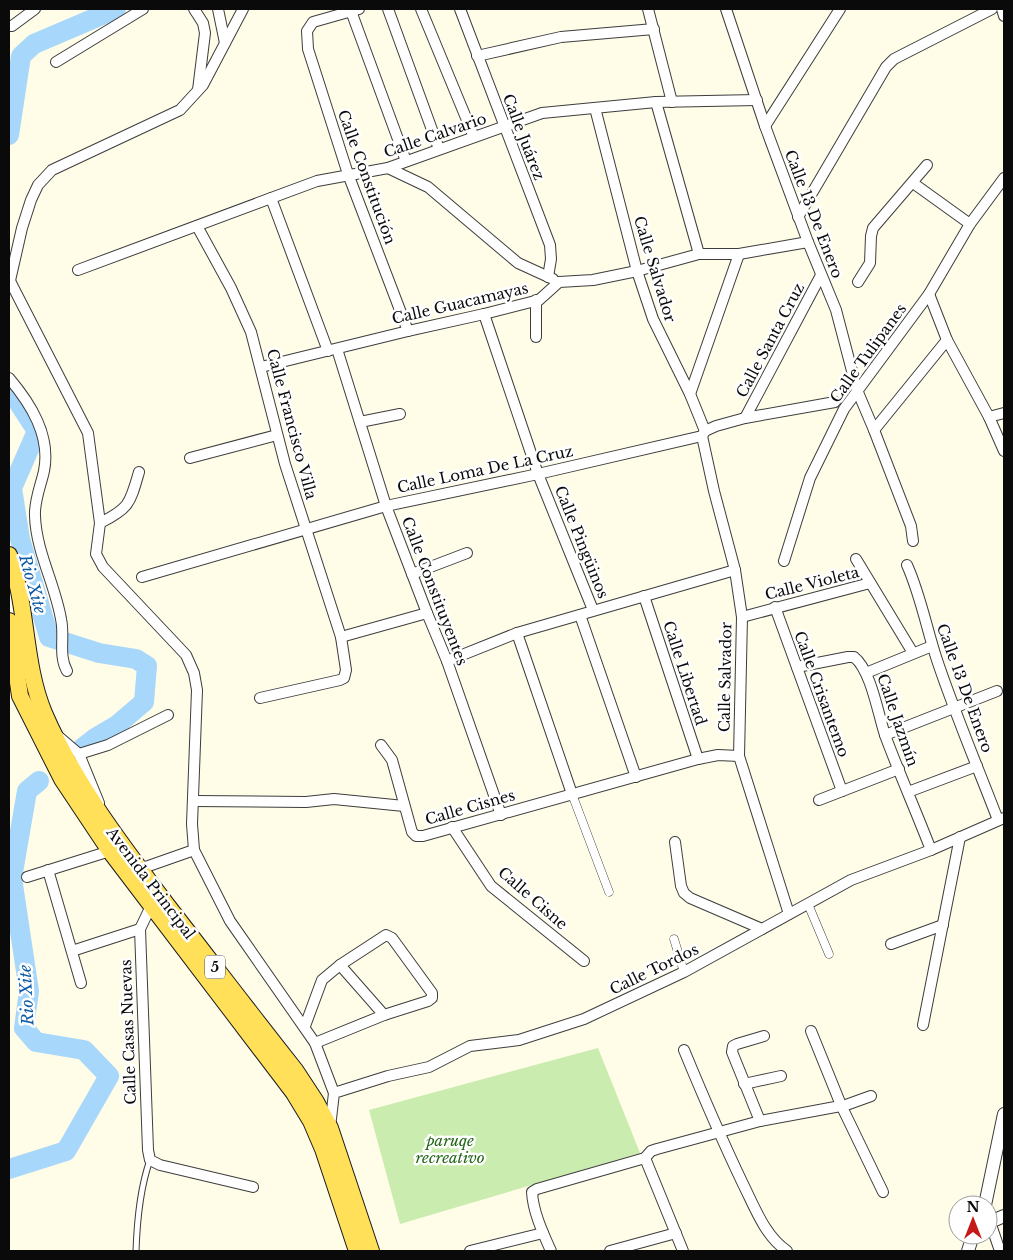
<svg xmlns="http://www.w3.org/2000/svg" width="1013" height="1260" font-family="'Libre Baskerville',serif">
	<style>
		.grass { fill: #cbecaf }
		.lines { fill: none; stroke-linecap: round; stroke-linejoin: round }
		.river { stroke: #a7d7fb; stroke-width: 20 }
		.service-casing { stroke: #3d3d3d; stroke-width: 7 }
		.pedestrian-casing { stroke: #3d3d3d; stroke-width: 9 }
		.minor-casing { stroke: #3d3d3d; stroke-width: 12 }
		.tertiary-casing { stroke: #3d3d3d; stroke-width: 14 }
		.primary-casing { stroke: #1b1b1b; stroke-width: 18 }
		.service { stroke: #fff; stroke-width: 5 }
		.pedestrian { stroke: #fff; stroke-width: 8 }
		.minor { stroke: #fff; stroke-width: 10 }
		.tertiary { stroke: #fff; stroke-width: 12 }
		.primary { stroke: #ffe058; stroke-width: 16 }
		.labels { text-anchor: middle; dominant-baseline: central; stroke-width: 5; stroke-linejoin: round; paint-order: stroke }
		.shield { fill: #fff; stroke: #545454; stroke-width: 1 }
		.shield-label { font-size: 14px; font-weight: bold; fill: #0a0a0a }
		.street-label { font-size: 15px; fill: #0a0a0a; stroke: #fff }
		.park-label { font-size: 15px; font-style: italic; fill: #236617; stroke: #fff }
		.water-label { font-size: 16px; font-style: italic; fill: #0b59a5; stroke: #fff }
	</style>
	<rect width="100%" height="100%" fill="#fffce8"/>
	<path class="grass" d="M598 1048 640 1153 400 1224 369 1110Z"/>
	<g class="lines">
		<g class="river">
			<path d="M9 135 21 56 34 44 116 9"/>
			<path d="M9 388 37 431 12 488 20 539 49 637 99 653 136 659 147 666 144 702 117 725 95 738 81 749"/>
			<path d="M9 1169 66 1151 109 1076 84 1050 36 1042 24 1028 29 991 12 878 27 791 39 781"/>
		</g>
		<defs>
			<path id="service" d="M136 1251C137 1221 140 1188 150 1160"/>
			<g id="pedestrian">
				<path d="M572 794 609 892"/>
				<path d="M808 904 829 954"/>
				<path d="M674 939 684 972"/>
			</g>
			<g id="minor">
				<path d="M194 9 203 23 205 33 198 90"/>
				<path d="M218 9 225 43"/>
				<path d="M359 9 313 22 307 31 308 49 348 174 408 331"/>
				<path d="M388 9 439 149"/>
				<path d="M421 9 474 137"/>
				<path d="M460 9 550 245 551 259 548 277"/>
				<path d="M648 9 672 102"/>
				<path d="M726 9 765 126 808 242 836 310 857 390 874 430 911 526 913 541"/>
				<path d="M1002 9 1004 16"/>
				<path d="M351 11 406 161"/>
				<path d="M9 26H12L35 9"/>
				<path d="M477 56 561 37 654 29"/>
				<path d="M56 62 143 9"/>
				<path d="M656 102 699 254"/>
				<path d="M595 108 637 271 653 319 690 394 705 431"/>
				<path d="M765 126 840 9"/>
				<path d="M388 168 428 187 518 263 553 279"/>
				<path d="M913 183 970 224"/>
				<path d="M271 198 328 351"/>
				<path d="M798 217 886 67 894 59 992 9"/>
				<path d="M197 226 231 288 251 332 285 464 341 637 346 670 344 678 340 680 260 698"/>
				<path d="M78 270 317 181 388 168 542 113 656 102 757 100"/>
				<path d="M10 281 88 433 100 523 96 554 103 567 186 655 194 673 197 690 192 824 194 850 230 921 315 1043 334 1093"/>
				<path d="M858 282 870 263 871 236 873 228 927 165"/>
				<path d="M9 285 22 228 31 200 38 185 52 170 180 110 203 85 243 9"/>
				<path d="M929 294 947 340 989 417 1004 451"/>
				<path d="M484 314 538 474 593 610"/>
				<path d="M536 337V300"/>
				<path d="M337 349 386 506 427 613 447 661 501 815"/>
				<path d="M261 367 408 331 484 314 539 300 559 282 593 280 637 271 699 254H739L808 242"/>
				<path d="M9 378C31 404 51 436 44 471 41 485 34 501 35 516 36 551 55 584 61 619 65 637 58 655 67 671"/>
				<path d="M690 394 739 254"/>
				<path d="M989 417 1004 413"/>
				<path d="M745 418 821 275"/>
				<path d="M360 422 400 414"/>
				<path d="M874 430 947 340"/>
				<path d="M702 436 714 491 735 570 742 617 739 756 789 914"/>
				<path d="M190 458 277 435"/>
				<path d="M100 523C130 508 130 503 139 472"/>
				<path d="M856 559 913 653"/>
				<path d="M784 561 810 478 844 409 929 294 970 224 1004 178"/>
				<path d="M907 565C921 596 927 631 938 663 956 716 978 768 998 820"/>
				<path d="M412 574 467 553"/>
				<path d="M142 577 386 506 538 474 702 436 705 431 716 426 745 418 835 402"/>
				<path d="M644 596 698 759"/>
				<path d="M775 607 842 791"/>
				<path d="M580 615 636 777"/>
				<path d="M742 617 870 583"/>
				<path d="M517 633 572 794"/>
				<path d="M341 637 427 613"/>
				<path d="M447 661 517 633 735 570"/>
				<path d="M797 667 848 657H854C871 670 878 714 885 735 899 773 916 811 931 850"/>
				<path d="M866 673 932 646"/>
				<path d="M885 735 997 691"/>
				<path d="M58 736 79 754 99 803"/>
				<path d="M381 745 392 760 412 832 416 836H423L698 759 718 755 739 756"/>
				<path d="M79 754 108 745 168 715"/>
				<path d="M908 792 977 766"/>
				<path d="M819 800 899 769"/>
				<path d="M194 801 306 802 334 799 404 806"/>
				<path d="M452 827 491 886 584 961"/>
				<path d="M675 842 681 886 684 893 690 898 762 929"/>
				<path d="M140 869 194 850"/>
				<path d="M48 870 81 983"/>
				<path d="M27 877 110 851"/>
				<path d="M151 906 140 929 148 1150 150 1160 160 1165 253 1187"/>
				<path d="M891 944 943 925"/>
				<path d="M72 951 140 929"/>
				<path d="M340 965 384 1015"/>
				<path d="M923 1025 960 837"/>
				<path d="M305 1026 322 980 340 965 386 935 392 938 432 993V998L428 1001 384 1015 315 1043"/>
				<path d="M811 1031 841 1105 883 1192"/>
				<path d="M684 1050C703 1096 722 1140 743 1184 755 1208 765 1236 787 1251"/>
				<path d="M744 1084 781 1076"/>
				<path d="M760 1121 732 1052 733 1046 737 1044 764 1036"/>
				<path d="M330 1127 334 1093 388 1076 429 1067 470 1046 519 1040 584 1019 684 972 851 880 931 850 1004 818"/>
				<path d="M645 1158 651 1151 657 1149 760 1121 846 1105 871 1096"/>
				<path d="M645 1158 683 1251"/>
				<path d="M988 1216 1000 1251"/>
				<path d="M470 1251 543 1233"/>
				<path d="M551 1251C543 1233 533 1212 532 1192L537 1189 645 1158"/>
				<path d="M610 1251 676 1233"/>
			</g>
			<g id="tertiary">
				<path d="M985 1205 1004 1114"/>
				<path d="M988 1223 1004 1216"/>
				<path d="M968 1251 973 1235"/>
			</g>
			<g id="primary">
				<path d="M9 555C28 605 23 663 44 713 75 785 123 847 170 909 212 963 253 1017 295 1070L316 1102 330 1128 371 1251"/>
				<path d="M9 621 20 696 62 779 110 851 294 1093 311 1121 323 1149 357 1251"/>
			</g>
		</defs>
		<use href="#service" class="service-casing"/>
		<use href="#pedestrian" class="pedestrian-casing"/>
		<use href="#minor" class="minor-casing"/>
		<use href="#tertiary" class="tertiary-casing"/>
		<use href="#primary" class="primary-casing"/>
		<use href="#service" class="service"/>
		<use href="#pedestrian" class="pedestrian"/>
		<use href="#minor" class="minor"/>
		<use href="#tertiary" class="tertiary"/>
		<use href="#primary" class="primary"/>
	</g>
	<g class="labels">
		<rect class="shield" x="205" y="955.5" width="20" height="23" rx="4"/>
		<g class="shield-label">
			<text x="215" y="967">5</text>
		</g>
		<g class="street-label">
			<text transform="translate(435 135) rotate(-19)">Calle Calvario</text>
			<text transform="translate(524 137) rotate(69)">Calle Juárez</text>
			<text transform="translate(367 177) rotate(70)">Calle Constitución</text>
			<text transform="translate(814 214) rotate(69)">Calle 13 De Enero</text>
			<text transform="translate(655 269) rotate(73)">Calle Salvador</text>
			<text transform="translate(460 303) rotate(-13)">Calle Guacamayas</text>
			<text transform="translate(770 340) rotate(-62)">Calle Santa Cruz</text>
			<text transform="translate(868 353) rotate(-54)">Calle Tulipanes</text>
			<text transform="translate(292 424) rotate(75)">Calle Francisco Villa</text>
			<text transform="translate(485 469) rotate(-12)">Calle Loma De La Cruz</text>
			<text transform="translate(582 542) rotate(68)">Calle Pingüinos</text>
			<text transform="translate(812 583) rotate(-14)">Calle Violeta</text>
			<text transform="translate(435 591) rotate(69)">Calle Constituyentes</text>
			<text transform="translate(685 673) rotate(72)">Calle Libertad</text>
			<text transform="translate(725 677) rotate(-89)">Calle Salvador</text>
			<text transform="translate(965 688) rotate(70)">Calle 13 De Enero</text>
			<text transform="translate(822 694) rotate(70)">Calle Crisantemo</text>
			<text transform="translate(898 720) rotate(71)">Calle Jazmín</text>
			<text transform="translate(470 807) rotate(-16)">Calle Cisnes</text>
			<text transform="translate(151 883) rotate(53)">Avenida Principal</text>
			<text transform="translate(533 898) rotate(41)">Calle Cisne</text>
			<text transform="translate(654 969) rotate(-26)">Calle Tordos</text>
			<text transform="translate(128 1032) rotate(-92)">Calle Casas Nuevas</text>
		</g>
		<g class="park-label">
			<text x="450" y="1140">paruqe<tspan x="450" dy="17">recreativo</tspan></text>
		</g>
		<g class="water-label">
			<text transform="translate(33 584) rotate(74)">Rio Xite</text>
			<text transform="translate(26 995) rotate(-93)">Rio Xite</text>
		</g>
	</g>
	<rect width="1013" height="1260" fill="none" stroke="#0a0a0a" stroke-width="20"/>
	<g transform="translate(973 1220)"><circle r="24" fill="#ffffff" stroke="#9d9d9d"/>
	<path d="M0-4L9 19L0 12L-9 19Z" fill="#c51a18"/>
	<text y="-8" font-size="14" font-weight="bold" text-anchor="middle" fill="#0a0a0a">N</text>
	</g>
</svg>
